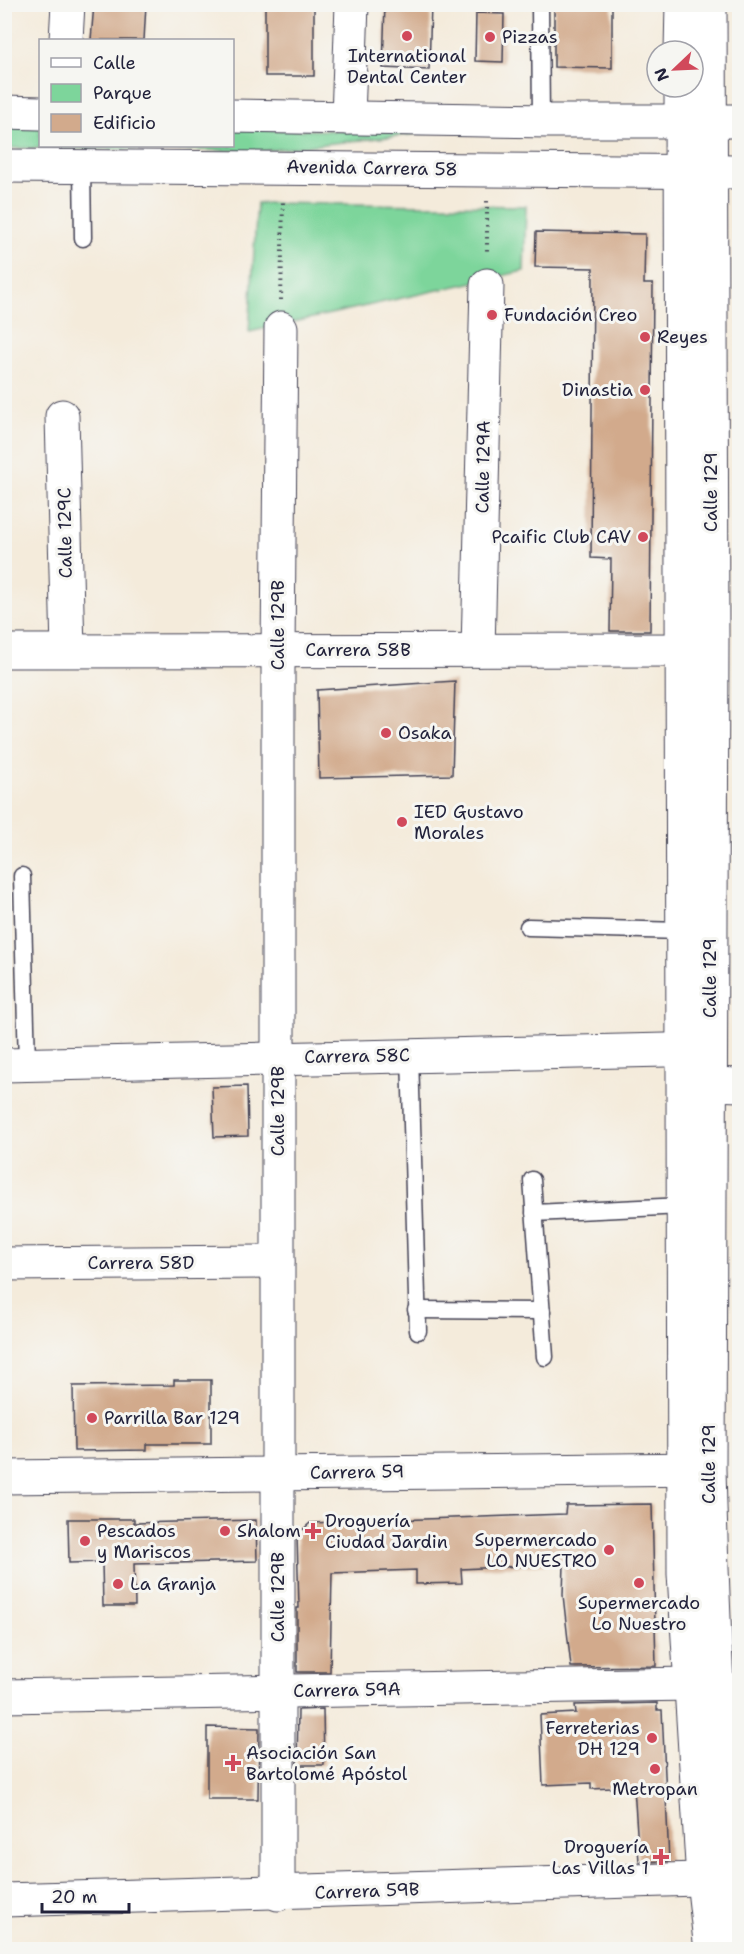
<svg xmlns="http://www.w3.org/2000/svg" width="744" height="1954" font-family="'Shantell Sans',sans-serif">
	<style>
		.green { fill: #7dd59b; stroke: #507c6b; stroke-width: 1.5 }
		.building { fill: #d2aa8c }
		.lines { fill: none; stroke-linecap: round; stroke-linejoin: round }
		.lane-casing { stroke: #424053; stroke-width: 19 }
		.street-casing { stroke: #424053; stroke-width: 35 }
		.secondary-casing { stroke: #424053; stroke-width: 35 }
		.path { stroke: #424053; stroke-width: 4; stroke-dasharray: 1.5 4.5; stroke-linecap: butt }
		.lane { stroke: #fff; stroke-width: 16 }
		.street { stroke: #fff; stroke-width: 33 }
		.secondary { stroke: #fff; stroke-width: 33 }
		.poi-dot { fill: #d1495b; stroke: #f6f6f2; stroke-width: 2 }
		.labels { text-anchor: middle; dominant-baseline: central; stroke-width: 6; stroke-linejoin: round; paint-order: stroke }
		.poi-label { font-size: 18px; fill: #22223b; stroke: #f6f6f2; text-anchor: start }
		.street-label { font-size: 18px; fill: #22223b; stroke: #f6f6f2 }
	</style>
	<rect width="100%" height="100%" fill="#f6f6f2"/>
	<filter id="ink" filterUnits="userSpaceOnUse"><feTurbulence type="fractalNoise" baseFrequency=".0167" numOctaves="2"/><feDisplacementMap in="SourceGraphic" scale="12" xChannelSelector="R" yChannelSelector="G"/><feConvolveMatrix kernelMatrix="1 2 1 2 8 2 1 2 1" color-interpolation-filters="sRGB"/></filter>
	<filter id="wash" filterUnits="userSpaceOnUse"><feTurbulence type="fractalNoise" baseFrequency=".008" numOctaves="4" result="noise"/><feDisplacementMap in="SourceGraphic" scale="24" xChannelSelector="R" yChannelSelector="G"/><feGaussianBlur stdDeviation="1.35" result="paint"/><feColorMatrix in="noise" values="0 0 0 0 0 0 0 0 0 0 0 0 0 0 0 0 0 1.4 0 .05"/><feComposite in="paint" operator="in"/></filter>
	<g filter="url(#wash)">
		<rect width="100%" height="100%" fill="#f4ebdb"/>
		<g class="green">
			<path d="M4 126 40 127V146H232L233 129 433 132 262 151 5 148Z"/>
			<path d="M257 203 526 206 524 271 249 332Z"/>
		</g>
		<g id="blocks">
			<g class="building">
				<path d="M94 4H146L144 40H91Z"/>
				<rect x="265" y="4" width="49" height="72"/>
				<path d="M385 4H431L429 70 383 68Z"/>
				<path d="M554 4H612V68L554 67Z"/>
				<path d="M476 13 504 14 503 62 475 61Z"/>
				<path d="M536 232 645 234 644 284H653L650 631H610L611 559 591 558 593 268 535 267Z"/>
				<path d="M455 681 452 775 319 778 317 690Z"/>
				<path d="M247 1086 248 1136 214 1137 212 1087Z"/>
				<path d="M174 1380H211V1444H147V1450L74 1451 73 1386 174 1385Z"/>
				<path d="M652 1504 656 1666 571 1667 563 1595 564 1564 461 1569 462 1583 416 1584V1570L332 1573 330 1672H297V1608H299L297 1535 310 1523 565 1514 566 1505Z"/>
				<path d="M68 1519H134V1523L256 1520 257 1561 134 1564 135 1606H103L102 1562 69 1563Z"/>
				<path d="M657 1703V1710H662L669 1861 639 1862 634 1787 591 1789V1783L543 1785 540 1715 576 1713 575 1705Z"/>
				<path d="M323 1709 324 1765H297L298 1710Z"/>
				<path d="M207 1727 259 1728 258 1799H207Z"/>
			</g>
		</g>
	</g>
	<g filter="url(#ink)">
		<use href="#blocks" fill-opacity="0" stroke="#424053" stroke-width="1.5"/>
		<g class="lines">
			<defs>
				<g id="lane">
					<path d="M540 4 541 121"/>
					<path d="M82 166 83 238"/>
					<path d="M22 876 27 1064"/>
					<path d="M528 927 682 931"/>
					<path d="M410 1055 418 1331"/>
					<path d="M532 1180 545 1357"/>
					<path d="M534 1213 683 1206"/>
					<path d="M416 1310 542 1311"/>
					<path d="M719 1688H740"/>
				</g>
				<g id="street">
					<path d="M66 40 68 4"/>
					<path d="M348 118 352 4"/>
					<path d="M62 416 68 650"/>
					<path d="M478 650 487 285"/>
					<path d="M4 651 709 650"/>
					<path d="M4 1065 710 1049"/>
					<path d="M710 1084 740 1085"/>
					<path d="M4 1264 278 1262"/>
					<path d="M4 1696 690 1684"/>
					<path d="M278 1894V650L281 328"/>
					<path d="M4 1900 730 1878"/>
				</g>
				<g id="secondary">
					<path d="M710 4 712 641 709 1469C713 1628 720 1792 738 1950"/>
					<path d="M681 51 682 4"/>
					<path d="M681 87 684 1574 703 1880 711 1950"/>
					<path d="M4 112 40 113"/>
					<path d="M232 116 548 121H740"/>
					<path d="M4 166 740 172"/>
					<path d="M4 1477 705 1469"/>
				</g>
			</defs>
			<use href="#lane" class="lane-casing"/>
			<use href="#street" class="street-casing"/>
			<use href="#secondary" class="secondary-casing"/>
			<g class="path">
				<path d="M487 201V254"/>
				<path d="M281 300 283 199"/>
			</g>
			<use href="#lane" class="lane"/>
			<use href="#street" class="street"/>
			<use href="#secondary" class="secondary"/>
		</g>
	</g>
	<g class="poi-dot">
		<circle cx="407" cy="36" r="6"/>
		<circle cx="490" cy="37" r="6"/>
		<circle cx="492" cy="315" r="6"/>
		<circle cx="645" cy="337" r="6"/>
		<circle cx="645" cy="390" r="6"/>
		<circle cx="643" cy="537" r="6"/>
		<circle cx="386" cy="733" r="6"/>
		<circle cx="402" cy="822" r="6"/>
		<circle cx="92" cy="1418" r="6"/>
		<circle cx="225" cy="1531" r="6"/>
		<path d="M310 1522h6v6h6v6h-6v6h-6v-6h-6v-6h6z"/>
		<circle cx="85" cy="1541" r="6"/>
		<circle cx="609" cy="1550" r="6"/>
		<circle cx="639" cy="1583" r="6"/>
		<circle cx="118" cy="1584" r="6"/>
		<circle cx="652" cy="1738" r="6"/>
		<path d="M230 1754h6v6h6v6h-6v6h-6v-6h-6v-6h6z"/>
		<circle cx="655" cy="1769" r="6"/>
		<path d="M658 1848h6v6h6v6h-6v6h-6v-6h-6v-6h6z"/>
	</g>
	<g class="labels">
		<g class="poi-label">
			<text x="502" y="37">Pizzas</text>
			<text x="407" y="56" text-anchor="middle">International<tspan x="407" dy="21">Dental Center</tspan></text>
			<text x="504" y="315">Fundación Creo</text>
			<text x="657" y="337">Reyes</text>
			<text x="633" y="390" text-anchor="end">Dinastia</text>
			<text x="631" y="537" text-anchor="end">Pcaific Club CAV</text>
			<text x="398" y="733">Osaka</text>
			<text x="414" y="812">IED Gustavo<tspan x="414" dy="21">Morales</tspan></text>
			<text x="104" y="1418">Parrilla Bar 129</text>
			<text x="325" y="1521">Droguería<tspan x="325" dy="21">Ciudad Jardin</tspan></text>
			<text x="97" y="1531">Pescados<tspan x="97" dy="21">y Mariscos</tspan></text>
			<text x="237" y="1531">Shalom</text>
			<text x="597" y="1540" text-anchor="end">Supermercado<tspan x="597" dy="21">LO NUESTRO</tspan></text>
			<text x="130" y="1584">La Granja</text>
			<text x="639" y="1603" text-anchor="middle">Supermercado<tspan x="639" dy="21">Lo Nuestro</tspan></text>
			<text x="640" y="1728" text-anchor="end">Ferreterias<tspan x="640" dy="21">DH 129</tspan></text>
			<text x="246" y="1753">Asociación San<tspan x="246" dy="21">Bartolomé Apóstol</tspan></text>
			<text x="655" y="1789" text-anchor="middle">Metropan</text>
			<text x="649" y="1847" text-anchor="end">Droguería<tspan x="649" dy="21">Las Villas 1</tspan></text>
		</g>
		<g class="street-label">
			<text transform="translate(372 168) rotate(1)">Avenida Carrera 58</text>
			<text transform="translate(483 467) rotate(-89)">Calle 129A</text>
			<text transform="translate(711 492) rotate(-90)">Calle 129</text>
			<text transform="translate(65 533) rotate(-91)">Calle 129C</text>
			<text transform="translate(278 625) rotate(-90)">Calle 129B</text>
			<text x="358" y="650">Carrera 58B</text>
			<text transform="translate(710 978) rotate(-90)">Calle 129</text>
			<text transform="translate(357 1056) rotate(-1)">Carrera 58C</text>
			<text transform="translate(278 1111) rotate(-90)">Calle 129B</text>
			<text x="141" y="1263">Carrera 58D</text>
			<text transform="translate(709 1464) rotate(-90)">Calle 129</text>
			<text transform="translate(357 1472) rotate(-1)">Carrera 59</text>
			<text transform="translate(278 1597) rotate(-90)">Calle 129B</text>
			<text transform="translate(347 1690) rotate(-1)">Carrera 59A</text>
			<text transform="translate(367 1891) rotate(-2)">Carrera 59B</text>
		</g>
	</g>
	<rect width="744" height="1954" fill="none" stroke="#f6f6f2" stroke-width="24"/>
	<rect x="39" y="39" width="195" height="108" fill="#f6f6f2" stroke="#a1a1a9" stroke-width="1.5"/>
	<rect x="51" y="58" width="30" height="9" fill="#ffffff" stroke="#a1a1a9" stroke-width="1.5"/>
	<text x="93" y="69" font-size="18" fill="#22223b">Calle</text>
	<rect x="51" y="84" width="30" height="18" fill="#7dd59b" stroke="#a1a1a9" stroke-width="1.5"/>
	<text x="93" y="99" font-size="18" fill="#22223b">Parque</text>
	<rect x="51" y="114" width="30" height="18" fill="#d2aa8c" stroke="#a1a1a9" stroke-width="1.5"/>
	<text x="93" y="129" font-size="18" fill="#22223b">Edificio</text>
	<g transform="translate(675 69) rotate(247)"><circle r="28" fill="#f6f6f2" stroke="#a1a1a9" stroke-width="1.5"/>
	<path d="M0-4.5L10 22L0 15L-10 22Z" fill="#d1495b"/>
	<text y="-9" font-size="16" font-weight="bold" text-anchor="middle" fill="#22223b">N</text>
	</g>
	<path d="M42 1903v9h87v-9" fill="none" stroke="#22223b" stroke-width="3"/>
	<text x="51" y="1903" font-size="18" fill="#22223b" stroke="#f6f6f2" stroke-width="4.5" paint-order="stroke">20 m</text>
</svg>
